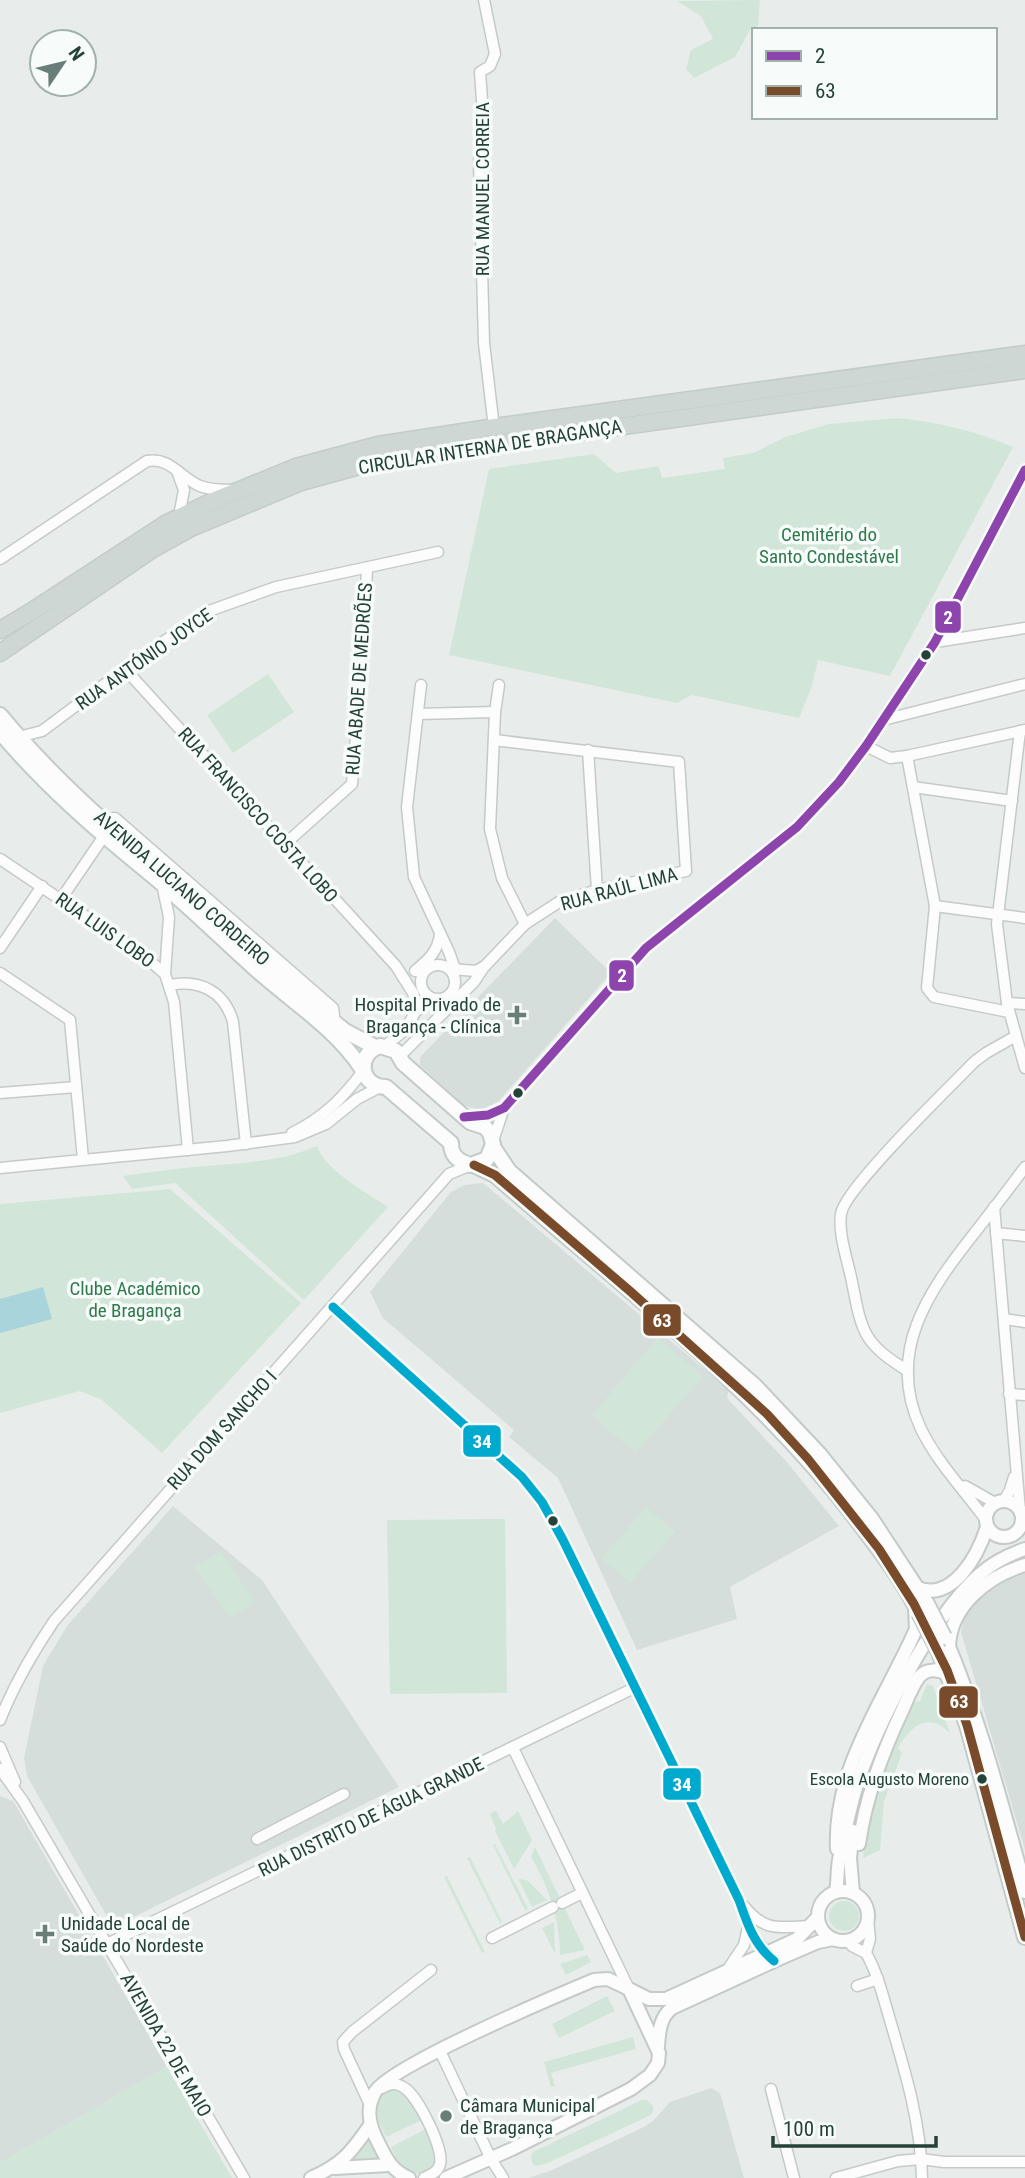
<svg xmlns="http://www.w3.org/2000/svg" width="1025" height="2178" font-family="'Roboto Condensed',sans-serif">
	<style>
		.built { fill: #d6dedb }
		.green { fill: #d1e6d8 }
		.water { fill: #a9d4db }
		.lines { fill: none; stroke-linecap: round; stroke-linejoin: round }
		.minor-casing { stroke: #c5cac8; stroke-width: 13 }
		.tertiary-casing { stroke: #c5cac8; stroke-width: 16 }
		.secondary-casing { stroke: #c3cbc8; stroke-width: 18 }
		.primary-casing { stroke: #c3ccc9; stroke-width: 19 }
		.minor { stroke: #fcfcfc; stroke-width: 10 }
		.tertiary { stroke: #fcfcfc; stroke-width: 12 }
		.secondary { stroke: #fcfcfc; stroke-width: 14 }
		.primary { stroke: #cfd7d5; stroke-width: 16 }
		.secondary-bridge-casing { stroke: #c3cbc8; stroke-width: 18; stroke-linecap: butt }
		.secondary-bridge { stroke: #fcfcfc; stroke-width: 14 }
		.bus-1-casing { stroke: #f7fbf9; stroke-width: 14 }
		.bus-2-casing { stroke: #f7fbf9; stroke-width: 14 }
		.bus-3-casing { stroke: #f7fbf9; stroke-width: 14 }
		.bus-1 { stroke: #8e44ad; stroke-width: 9 }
		.bus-2 { stroke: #7a4b2a; stroke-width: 9 }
		.bus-3 { stroke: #00a9ce; stroke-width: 9 }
		.bus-dot { fill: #24423a; stroke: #f7fbf9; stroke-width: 2.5 }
		.poi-dot { fill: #697e78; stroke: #f7fbf9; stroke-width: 2.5 }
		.labels { text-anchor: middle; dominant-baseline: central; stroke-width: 7; stroke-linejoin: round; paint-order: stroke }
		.bus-label { font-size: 17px; fill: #24423a; stroke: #f7fbf9; text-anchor: end }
		.street-label { font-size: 19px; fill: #24423a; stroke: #f7fbf9 }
		.park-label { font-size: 19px; fill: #2d7a4b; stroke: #f7fbf9 }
		.poi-label { font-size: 19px; fill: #24423a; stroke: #f7fbf9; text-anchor: start }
		.line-badge { stroke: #f7fbf9; stroke-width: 2.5 }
		.badge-label { font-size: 19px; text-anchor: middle; font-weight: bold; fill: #fff }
	</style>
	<rect width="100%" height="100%" fill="#e8edeb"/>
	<g class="built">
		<path d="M555 918 611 973 498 1102 480 1110 465 1106 420 1065V1057Z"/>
		<path d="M483 1183 729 1390 727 1398 785 1460 839 1526 730 1587 737 1619 637 1650 558 1478 509 1437 514 1430 383 1318 370 1292 451 1192 464 1185Z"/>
		<path d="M173 1506 262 1580 399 1787 113 1927 27 1776 24 1758 43 1666 67 1626Z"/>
		<path d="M1025 1572V1850L961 1632 966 1611 981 1595 1006 1578Z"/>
		<path d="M0 1796 13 1801 167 2067 0 2163Z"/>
		<path d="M711 2088 720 2093 744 2178H528L550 2171 644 2127 653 2121 670 2102Z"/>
	</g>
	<g class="green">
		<path d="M760 0 758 26 750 30 735 57 694 78 686 69 691 50 713 39 701 16 677 1Z"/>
		<path d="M897 418C938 422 975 431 1013 447L890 676 818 660 812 686 799 718 692 695 677 703 449 655 489 469 594 454 616 473 659 466 662 478 725 469 723 458 753 453 785 437 829 424Z"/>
		<path d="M268 674 294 712 233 753 207 715Z"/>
		<path d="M317 1146C325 1170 367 1193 388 1207L304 1300 175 1183 132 1189 123 1176C146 1173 170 1169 194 1167 235 1163 278 1163 317 1146Z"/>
		<path d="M170 1189 301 1303 162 1453 102 1400 80 1391 0 1413V1204Z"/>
		<path d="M658 1337 703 1377 635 1453 592 1415Z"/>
		<path d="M646 1507 675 1532 630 1583 602 1559Z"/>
		<path d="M505 1519 507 1693 390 1694 387 1520Z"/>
		<path d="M220 1551 255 1602 230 1618 195 1567Z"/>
		<path d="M927 1684 933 1686 950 1733C946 1730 940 1724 935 1723 918 1718 905 1736 898 1748L902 1753 884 1801 880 1850 863 1858C869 1798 888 1759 910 1704L920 1701Z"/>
		<path d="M496 1810 503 1824 518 1811 532 1840 514 1869 495 1831 496 1829 490 1814Z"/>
		<path d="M495 1844 528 1909 525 1910 493 1845Z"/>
		<path d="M535 1847 585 1950 560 1955C560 1920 549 1887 531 1857Z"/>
		<path d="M470 1857 502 1922 500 1923 467 1858Z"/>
		<path d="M447 1876 485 1952 482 1953 444 1877Z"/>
		<path d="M518 1878 528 1881 547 1900 532 1907Z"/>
		<circle cx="844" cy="1916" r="15"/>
		<path d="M554 1922 555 1954 542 1928Z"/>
		<path d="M587 1955 591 1962 566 1975 560 1964Z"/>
		<path d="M607 1996 615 2011 559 2038 552 2024Z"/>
		<path d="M633 2037 636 2049 551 2073 555 2086 551 2087 544 2062Z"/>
		<path d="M167 2067 232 2178H0V2163Z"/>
		<path d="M396 2087 410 2096 422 2120 386 2137C378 2121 372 2107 383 2091Z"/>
		<path d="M642 2100H647L653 2106V2112L649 2116 548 2163 536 2166 532 2163 531 2155 535 2151Z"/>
		<path d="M426 2129C431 2138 437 2151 436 2162 434 2178 411 2175 402 2167 397 2162 394 2154 391 2147Z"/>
		<path d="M371 2133 385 2163 363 2160 340 2165Z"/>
	</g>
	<path class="water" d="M43 1287 52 1319 0 1333V1299Z"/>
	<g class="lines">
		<defs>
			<g id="minor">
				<path d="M484 0 495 54 490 66 480 72 485 142 479 160 484 343 494 428"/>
				<path d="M177 471 184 490 179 516"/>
				<path d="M0 559 147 461C171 457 180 478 200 486 210 490 222 490 233 490"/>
				<path d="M935 642 1025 628"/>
				<path d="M125 669 396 966 413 993 418 1010"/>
				<path d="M421 685 407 807 414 877 449 952 454 966V977"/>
				<path d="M499 685 495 712 490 829 502 878 525 924"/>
				<path d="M418 714 495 712"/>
				<path d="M883 720 1025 684"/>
				<path d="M1020 731 997 924 1007 1003 1025 1068"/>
				<path d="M19 737 42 731 144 655 209 611 276 587 438 552"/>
				<path d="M866 746 890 758 907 756 1025 730"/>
				<path d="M588 750 597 890"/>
				<path d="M907 756 935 906 927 988 934 997 1009 1012"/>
				<path d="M913 787 1012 801"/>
				<path d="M103 819 115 818 333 1008 335 1023"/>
				<path d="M285 844 352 784 363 656 367 568"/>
				<path d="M0 859 143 955 165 974 174 1002 188 1150"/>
				<path d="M162 884 169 917 165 974"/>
				<path d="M61 899 104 836"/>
				<path d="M935 906 1025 918"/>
				<path d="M0 948 42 886"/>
				<circle cx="438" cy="982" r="17"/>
				<path d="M451 969 476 971 483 967"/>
				<path d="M415 971C428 960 437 953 440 935"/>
				<path d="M0 973 70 1020 83 1159"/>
				<path d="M170 985C200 979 225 992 233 1022L246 1144"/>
				<path d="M1007 1003 1025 1004"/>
				<path d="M385 1046 406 1029 419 1005"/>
				<path d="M401 1055 474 982 484 967 525 924 559 902 597 890 686 871 679 762 494 740"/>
				<path d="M0 1093 76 1087"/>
				<path d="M468 1117 488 1115 504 1108 646 948 797 827 839 782 866 746 935 642 1025 470"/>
				<path d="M292 1133C323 1118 343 1098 363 1071"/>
				<path d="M493 1141 504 1108"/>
				<path d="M0 1168 227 1146 295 1137 326 1124 357 1099 380 1087"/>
				<path d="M994 1207 1020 1511"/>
				<path d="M996 1233 1025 1236"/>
				<path d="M333 1307 522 1477 542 1502 563 1540 739 1900 754 1937 770 1958"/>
				<path d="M1004 1319 1025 1322"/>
				<path d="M908 1371C863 1343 862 1333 852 1282 848 1261 838 1235 841 1214 844 1189 951 1086 974 1062L986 1053 1016 1036"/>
				<path d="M1009 1394 1025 1395"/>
				<path d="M965 1486 995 1503"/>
				<path d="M1004 1501 1010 1490 1014 1477"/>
				<path d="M986 1520C964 1490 937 1462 921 1429 885 1353 928 1292 973 1235 991 1212 1008 1190 1025 1167"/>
				<path d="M0 1720C14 1685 33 1652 54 1621L449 1174 471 1165"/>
				<path d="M0 1747 15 1782"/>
				<path d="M513 1748 629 1989"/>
				<path d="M0 1769 23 1801 244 2178"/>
				<path d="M257 1839 344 1794"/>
				<path d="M562 1903 582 1893"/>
				<path d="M744 1906C765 1933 781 1927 811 1926"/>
				<path d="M492 1938 553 1907"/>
				<path d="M848 1941 852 1946 866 1953"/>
				<path d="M107 1944 634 1688"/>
				<path d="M866 1953C878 1974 883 1997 890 2020 905 2071 921 2123 922 2178"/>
				<path d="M866 1953 870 1939 868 1919"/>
				<path d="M728 1969 744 1945 748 1927"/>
				<path d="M857 1986 878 1979"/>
				<path d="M440 2051 491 2159 503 2178"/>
				<path d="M382 2088C389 2084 395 2082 403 2087 417 2094 444 2148 440 2164 438 2172 432 2174 424 2178"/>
				<path d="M771 2089 794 2178"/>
				<path d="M370 2105 344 2049 343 2042 352 2032 431 1970"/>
				<path d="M836 2178 898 2161 921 2159 944 2162H1025"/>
			</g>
			<g id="tertiary">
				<circle cx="1004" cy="1519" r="18"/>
				<path d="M918 1588C953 1602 978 1555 987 1527"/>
				<path d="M949 1647C950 1606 988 1576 1025 1565"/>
				<path d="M859 1844C866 1796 882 1754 902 1711 907 1700 912 1686 919 1677 927 1668 939 1669 948 1675"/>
				<path d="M837 1849C833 1768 885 1700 916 1629L915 1608"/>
				<circle cx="843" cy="1916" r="25"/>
				<path d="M836 1892C838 1882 837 1871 839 1860 843 1839 848 1818 853 1798 871 1734 929 1620 979 1575 992 1563 1008 1555 1025 1549"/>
				<path d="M853 1893 850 1858 853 1831"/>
				<path d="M629 1989 649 1999H666L797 1939 818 1917"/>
				<path d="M658 2046C659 2032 660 2017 672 2008L774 1961 818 1942 833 1939"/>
				<path d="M335 2168 389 2165"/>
				<path d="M311 2178C342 2164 351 2153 370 2125"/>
				<path d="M409 2178C390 2170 385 2156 376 2138 369 2123 366 2108 375 2092 390 2066 558 1995 594 1980L608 1979 629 1989 659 2053 658 2063 650 2075 631 2089 512 2149 446 2178"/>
			</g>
			<g id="secondary">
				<path d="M0 715C95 830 222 914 329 1018L345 1031 375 1047"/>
				<path d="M0 732C44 784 94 828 147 871 185 902 221 938 258 971 293 1002 337 1030 362 1069"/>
				<path d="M380 1046 396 1051 403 1063 470 1122 485 1127 490 1133 493 1144 487 1159 471 1165C459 1162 451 1156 451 1143L386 1087C360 1087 355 1054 380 1046Z"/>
				<path d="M493 1147 509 1171 755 1386 819 1454 872 1520 927 1604"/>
				<path d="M474 1165 495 1175C619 1284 753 1384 854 1516 877 1547 902 1578 919 1613"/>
				<path d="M944 1637C979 1719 1001 1805 1025 1891"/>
				<path d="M938 1650 967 1725 1025 1937"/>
			</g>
			<g id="primary">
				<path d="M0 630 29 613 167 523 213 501 296 467 378 445 502 426 1025 354"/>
				<path d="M0 653 153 549 191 528 301 482 381 460 1025 370"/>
			</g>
		</defs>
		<use href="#minor" class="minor-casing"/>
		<use href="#tertiary" class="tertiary-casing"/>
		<use href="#secondary" class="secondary-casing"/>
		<use href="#primary" class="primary-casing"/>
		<use href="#minor" class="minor"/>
		<use href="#tertiary" class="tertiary"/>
		<use href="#secondary" class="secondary"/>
		<use href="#primary" class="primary"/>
		<defs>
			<g id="secondary-bridge">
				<path d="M927 1604 944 1637"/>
				<path d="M919 1613 938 1650"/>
			</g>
		</defs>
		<use href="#secondary-bridge" class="secondary-bridge-casing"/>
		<use href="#secondary-bridge" class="secondary-bridge"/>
		<defs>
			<path id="bus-1" d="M464 1117 488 1115 504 1108 646 948 797 827 839 782 866 746 935 642 1025 470"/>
			<path id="bus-2" d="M474 1165 495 1175 631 1292 767 1414 808 1459 879 1549 914 1604 947 1670 967 1725 1025 1937"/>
			<path id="bus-3" d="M333 1307 522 1477 542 1502 563 1540 739 1900C747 1923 754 1945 774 1961"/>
		</defs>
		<use href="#bus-1" class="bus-1-casing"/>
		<use href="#bus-2" class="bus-2-casing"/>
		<use href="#bus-3" class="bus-3-casing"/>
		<use href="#bus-1" class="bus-1"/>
		<use href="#bus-2" class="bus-2"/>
		<use href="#bus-3" class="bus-3"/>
	</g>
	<g class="bus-dot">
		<circle cx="926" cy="655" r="6"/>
		<circle cx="518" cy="1093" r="6"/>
		<circle cx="553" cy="1521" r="6"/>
		<circle cx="982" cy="1779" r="6"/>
	</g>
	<g class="poi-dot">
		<path d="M513.5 1004.5h7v7h7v7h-7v7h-7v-7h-7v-7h7z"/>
		<path d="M41.5 1923.5h7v7h7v7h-7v7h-7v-7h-7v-7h7z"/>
		<circle cx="446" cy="2116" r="7"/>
	</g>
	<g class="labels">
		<g class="bus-label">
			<text x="969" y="1779">Escola Augusto Moreno</text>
		</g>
		<g class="street-label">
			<text transform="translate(482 189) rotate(-90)">RUA MANUEL CORREIA</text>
			<text transform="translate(490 447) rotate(-9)">CIRCULAR INTERNA DE BRAGANÇA</text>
			<text transform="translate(144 659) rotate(-35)">RUA ANTÓNIO JOYCE</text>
			<text transform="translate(359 679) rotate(-86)">RUA ABADE DE MEDRÕES</text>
			<text transform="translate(258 815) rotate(48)">RUA FRANCISCO COSTA LOBO</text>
			<text transform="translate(182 888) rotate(41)">AVENIDA LUCIANO CORDEIRO</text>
			<text transform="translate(619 889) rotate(-15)">RUA RAÚL LIMA</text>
			<text transform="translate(105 930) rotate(35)">RUA LUIS LOBO</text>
			<text transform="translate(222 1430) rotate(-48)">RUA DOM SANCHO I</text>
			<text transform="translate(371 1817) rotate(-26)">RUA DISTRITO DE ÁGUA GRANDE</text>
			<text transform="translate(166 2045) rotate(60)">AVENIDA 22 DE MAIO</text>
		</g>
		<g class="park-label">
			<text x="829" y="534">Cemitério do<tspan x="829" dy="22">Santo Condestável</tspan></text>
			<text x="135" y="1288">Clube Académico<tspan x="135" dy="22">de Bragança</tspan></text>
		</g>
		<g class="poi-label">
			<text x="501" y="1004" text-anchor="end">Hospital Privado de<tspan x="501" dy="22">Bragança - Clínica</tspan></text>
			<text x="61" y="1923">Unidade Local de<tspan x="61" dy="22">Saúde do Nordeste</tspan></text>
			<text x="460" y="2105">Câmara Municipal<tspan x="460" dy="22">de Bragança</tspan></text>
		</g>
	</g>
	<g class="line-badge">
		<rect x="934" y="600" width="28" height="34" rx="7" fill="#8e44ad"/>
		<rect x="608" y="959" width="27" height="33" rx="7" fill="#8e44ad"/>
		<rect x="642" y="1303" width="40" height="34" rx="7" fill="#7a4b2a"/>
		<rect x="462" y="1424" width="40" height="34" rx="7" fill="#00a9ce"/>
		<rect x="938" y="1685" width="41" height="34" rx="7" fill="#7a4b2a"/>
		<rect x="662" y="1767" width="40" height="34" rx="7" fill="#00a9ce"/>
	</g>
	<g class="badge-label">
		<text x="948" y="624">2</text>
		<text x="622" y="982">2</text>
		<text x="662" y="1327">63</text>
		<text x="482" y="1448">34</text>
		<text x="959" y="1708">63</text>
		<text x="682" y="1791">34</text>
	</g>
	<rect x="752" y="28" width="245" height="91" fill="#f7fbf9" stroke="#a3b1ad" stroke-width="2"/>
	<rect x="766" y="51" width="35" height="10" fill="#8e44ad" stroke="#a3b1ad" stroke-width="2"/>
	<text x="815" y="63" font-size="21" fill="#24423a">2</text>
	<rect x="766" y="86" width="35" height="10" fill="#7a4b2a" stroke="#a3b1ad" stroke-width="2"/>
	<text x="815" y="98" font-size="21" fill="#24423a">63</text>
	<g transform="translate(63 63) rotate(55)"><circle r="33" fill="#f7fbf9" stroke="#a3b1ad" stroke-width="2"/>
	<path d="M0-5L12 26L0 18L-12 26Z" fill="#697e78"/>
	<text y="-10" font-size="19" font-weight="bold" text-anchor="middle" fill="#24423a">N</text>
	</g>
	<path d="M773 2136v10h163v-10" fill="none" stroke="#24423a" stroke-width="3.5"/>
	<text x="783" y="2136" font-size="21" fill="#24423a" stroke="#f7fbf9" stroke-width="5" paint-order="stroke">100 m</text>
</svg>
